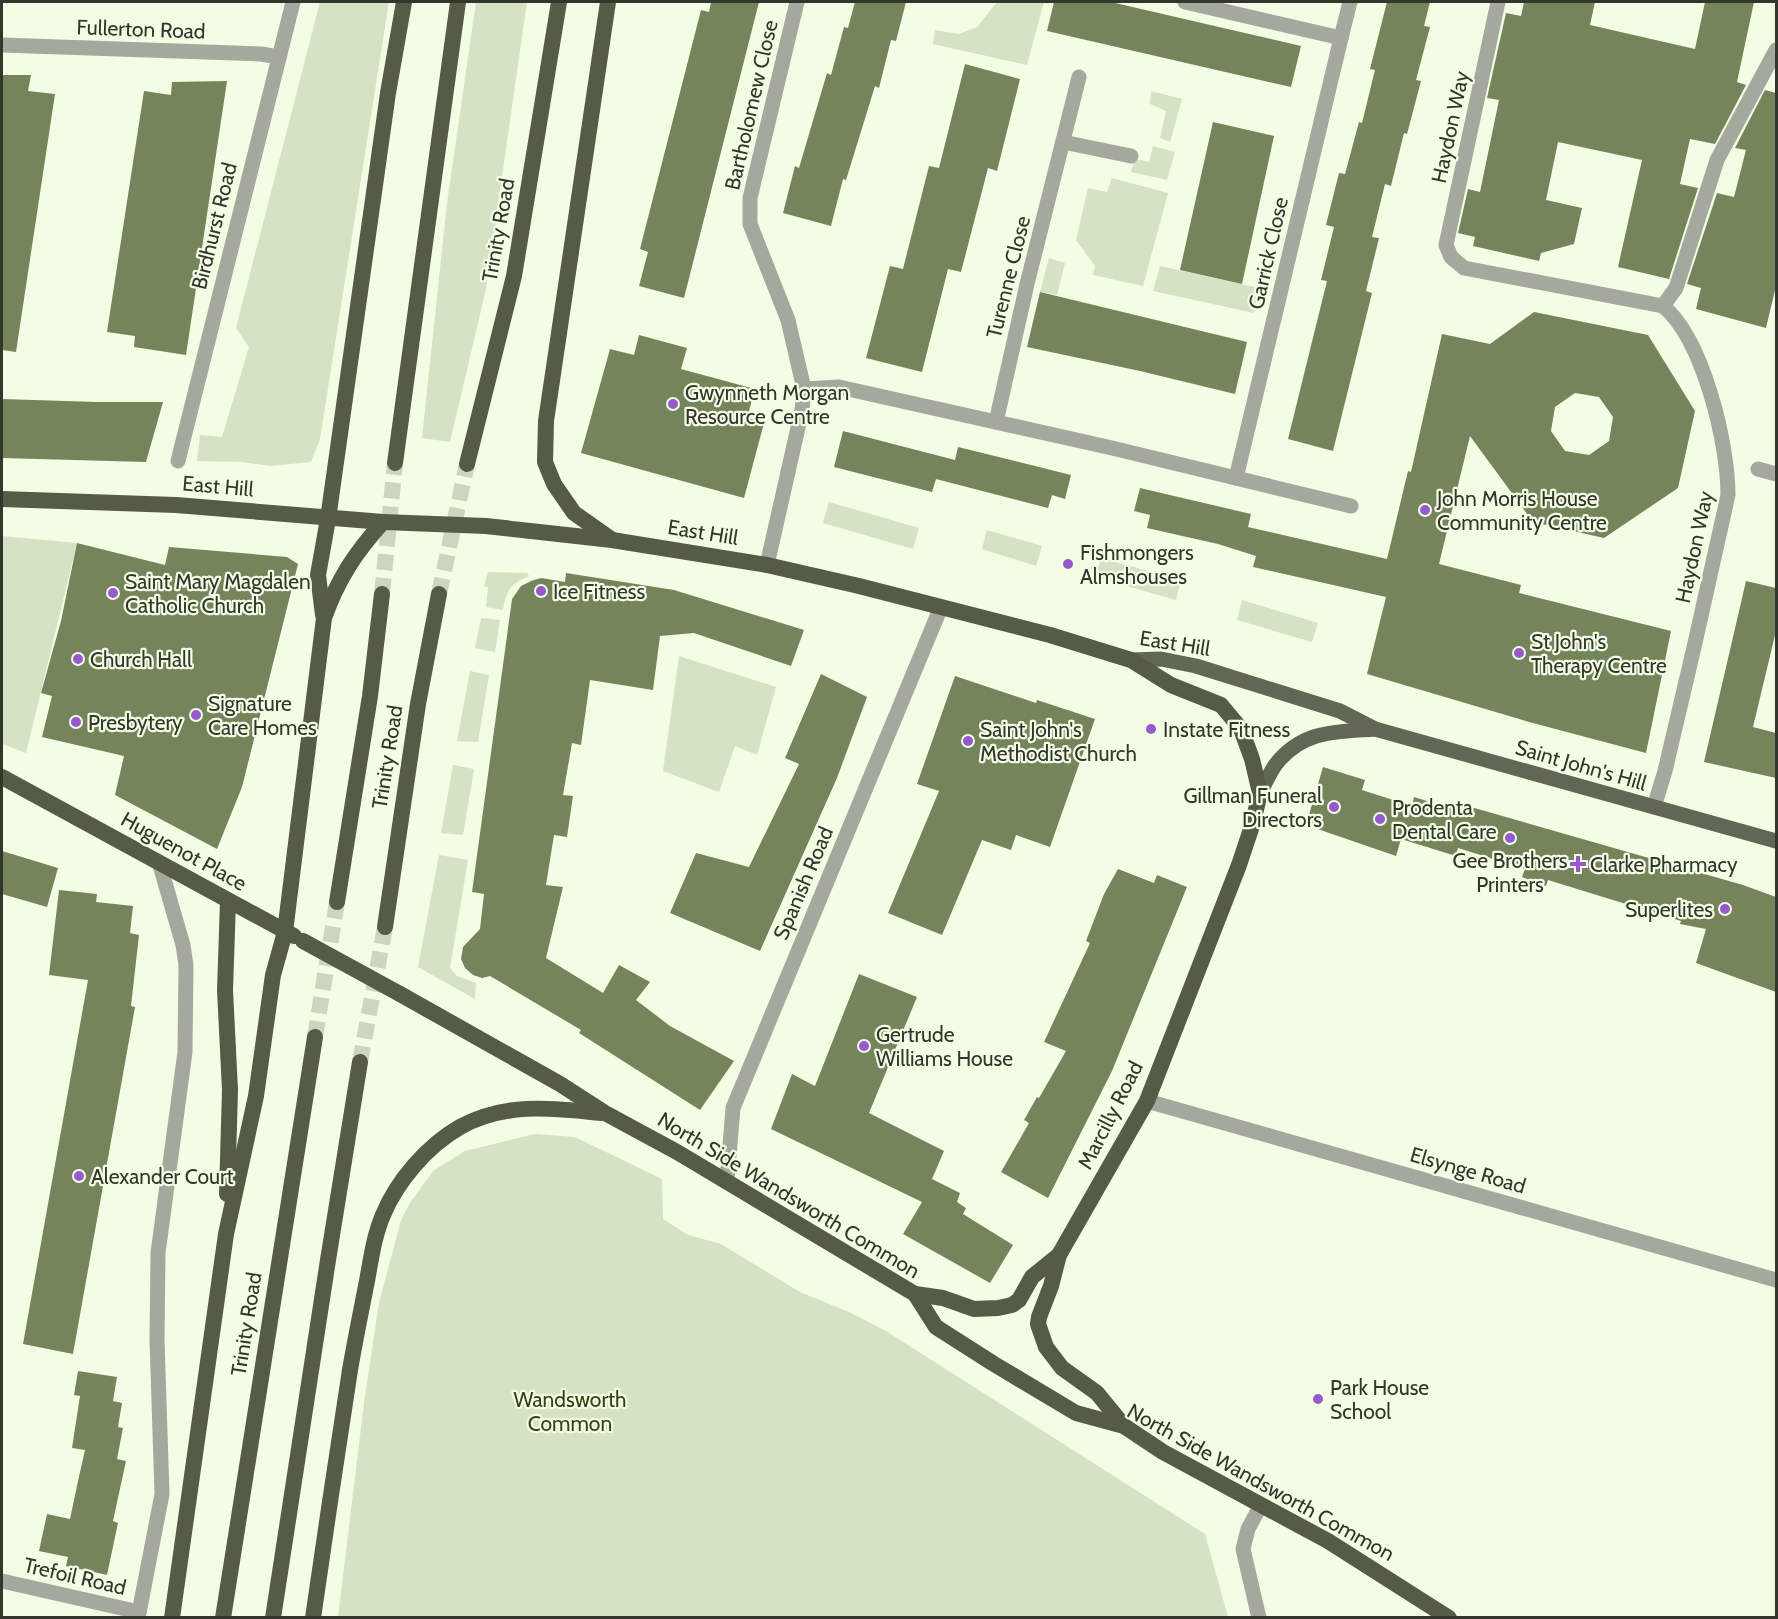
<svg xmlns="http://www.w3.org/2000/svg" width="1778" height="1619" font-family="Cabin,sans-serif">
	<style>
		.green { fill: #d5e2c3 }
		.building { fill: #75855b; fill-rule: evenodd }
		.lines { fill: none; stroke-linecap: round; stroke-linejoin: round }
		.trunk-tunnel { stroke: #ccd5bf; stroke-width: 16; stroke-dasharray: 16 8; stroke-linecap: butt }
		.minor { stroke: #a4a99e; stroke-width: 15 }
		.primary { stroke: #606755; stroke-width: 15 }
		.trunk { stroke: #545c48; stroke-width: 16 }
		.trunk-bridge { stroke: #545c48; stroke-width: 16 }
		.poi-dot { fill: #9659cf; stroke: #f3fde4; stroke-width: 2 }
		.labels { text-anchor: middle; dominant-baseline: central; stroke-width: 4.5; stroke-linejoin: round; paint-order: stroke }
		.street-label { font-size: 21px; fill: #32362c; stroke: #f3fde4 }
		.poi-label { font-size: 21px; fill: #32362c; stroke: #f3fde4; text-anchor: start }
		.park-label { font-size: 21px; fill: #324210; stroke: #f3fde4 }
	</style>
	<rect width="100%" height="100%" fill="#f3fde4"/>
	<g class="green">
		<path d="M320 2H389L320 439 311 462 271 466 242 462 197 461 200 435 222 437 249 347 236 328Z"/>
		<path d="M476 2H527L486 289 450 442 422 438 447 203Z"/>
		<path d="M997 2H1044L1027 65 933 44 935 30 959 34 977 27Z"/>
		<path d="M1151 91 1182 99 1170 142 1160 138 1166 111 1150 104Z"/>
		<path d="M1153 146 1175 152 1167 180 1131 172 1135 159 1149 162Z"/>
		<path d="M1112 178 1168 193 1143 286 1093 275 1095 266 1076 240 1088 188 1107 192Z"/>
		<path d="M1049 258 1065 263 1057 295 1040 292Z"/>
		<path d="M1160 266 1259 288 1254 313 1153 291Z"/>
		<path d="M829 502 919 528 913 549 823 523Z"/>
		<path d="M987 530 1042 546 1036 566 982 549Z"/>
		<path d="M2 536 77 543 26 753 2 744Z"/>
		<path d="M1101 558 1181 580 1176 600 1095 577Z"/>
		<path d="M488 572 527 573 529 576C510 584 506 591 503 610L486 607 488 587 484 586Z"/>
		<path d="M1242 600 1318 623 1312 642 1237 620Z"/>
		<path d="M481 618 500 620 495 652 475 648Z"/>
		<path d="M679 656 776 687 757 755 735 746 719 792 663 771Z"/>
		<path d="M470 671 489 675 478 742 457 741Z"/>
		<path d="M453 765 474 769 463 835 441 833Z"/>
		<path d="M439 855 468 860 450 968 457 976 476 983 475 999 418 967Z"/>
		<path d="M535 1134 575 1137 662 1179 663 1219 688 1235 721 1244 800 1292 849 1312 886 1331 1205 1534 1228 1617H338L364 1403 379 1303 401 1220 410 1203 433 1171 465 1151Z"/>
	</g>
	<g class="building">
		<path d="M711 2H759L684 298 639 286 648 252 640 249 701 10 709 12Z"/>
		<path d="M855 2H906L896 41 891 40 879 88 875 86 846 180 843 179 831 226 783 213 795 166 799 168 827 73 831 75 844 27 848 28Z"/>
		<path d="M1054 2H1111L1301 46 1291 87 1047 31Z"/>
		<path d="M1387 2H1430L1424 26 1430 27 1416 80 1421 81 1407 134 1404 133 1391 186 1385 184 1372 237 1379 238 1366 291 1372 293 1333 451 1288 439 1327 281 1321 280 1334 227 1326 225 1339 173 1345 174 1359 122 1362 123 1375 70 1370 69Z"/>
		<path d="M1524 2H1595L1590 25 1695 49 1705 2H1754L1737 82 1746 85 1715 144 1690 139 1680 184 1698 188 1669 279 1618 267 1642 160 1558 142 1546 200 1582 208 1574 244 1541 253 1539 261 1473 246 1475 237 1458 233 1468 189 1480 192 1499 100 1487 98 1506 13 1521 16Z"/>
		<path d="M965 64 1020 79 997 171 988 168 961 272 948 269 922 372 866 358 890 266 903 269 929 166 939 168Z"/>
		<path d="M2 75H31L28 91 55 94 16 352 2 350Z"/>
		<path d="M227 81 186 355 134 347 135 336 107 332 144 91 171 95 172 82Z"/>
		<path d="M1765 90 1776 93V286L1766 328 1696 309 1701 288 1687 284 1717 193 1734 197 1746 150 1735 148Z"/>
		<path d="M1213 122 1274 136 1242 284 1180 270Z"/>
		<path d="M1040 292 1247 342 1235 394 1140 371 1027 347Z"/>
		<path d="M1534 312 1648 335 1695 411 1678 488 1604 538 1533 522 1470 436 1439 564 1521 585 1519 593 1671 631 1646 753 1529 722 1367 674 1386 597 1253 567 1256 556 1218 544 1147 528 1150 515 1134 511 1140 488 1251 514 1248 527 1387 559 1408 471 1411 472 1442 334 1490 344ZM1575 393 1599 397 1613 417 1609 441 1589 455 1565 451 1551 431 1555 407Z"/>
		<path d="M639 335 687 348 681 369 755 389 747 418 764 423 744 498 581 453 610 349 634 355Z"/>
		<path d="M2 399 97 402H163L146 462 2 458Z"/>
		<path d="M843 431 955 460 958 447 1071 475 1065 499 1052 495 1048 508 936 479 932 492 834 467Z"/>
		<path d="M77 543 165 565 169 547 287 557 298 564 242 787 217 849 115 795 124 756 42 737 52 696 41 693 61 621Z"/>
		<path d="M566 573 674 590 804 630 791 666 694 633 660 636 653 690 590 680 581 745 572 743 563 795 573 796 567 837 554 835 546 885 563 887 546 958 603 993 619 965 650 982 636 1000 670 1026 734 1061 700 1110 579 1033 581 1030 490 976 482 978 473 975 465 968 461 959 463 947 480 929 484 894 472 892 512 599 521 586 531 581 541 578 565 582Z"/>
		<path d="M1746 581 1776 588V631L1753 727 1776 733V778L1704 762Z"/>
		<path d="M821 674 867 697 837 778 760 951 670 913 696 853 749 867 799 764 785 758Z"/>
		<path d="M955 676 1036 703 1037 700 1095 719 1050 847 1016 835 1011 850 982 840 942 935 888 913 939 791 917 784Z"/>
		<path d="M1323 767 1365 780 1362 790 1412 806 1414 797 1456 810 1458 805 1471 809V807L1743 885 1776 897V992L1696 963 1706 929 1680 924 1681 921 1548 880 1546 886 1522 877 1525 869 1458 848 1456 856 1401 839 1396 856 1306 825Z"/>
		<path d="M2 851 58 868 47 907 2 894Z"/>
		<path d="M1118 869 1154 883 1157 875 1187 887 1112 1071 1048 1198 1001 1172 1029 1123 1024 1120 1037 1097 1039 1098 1066 1051 1044 1042 1090 943 1086 941 1104 894Z"/>
		<path d="M59 890 97 894 96 902 133 906 130 933 139 935 131 1006 135 1007 73 1354 23 1344 88 980 49 975Z"/>
		<path d="M859 974 917 997 869 1113 944 1151 932 1179 960 1193 957 1202 966 1208 963 1214 1013 1245 990 1283 903 1234 922 1202 771 1129 792 1074 815 1086Z"/>
		<path d="M78 1371 117 1377 113 1401 122 1403 118 1427 123 1428 117 1459 126 1461 113 1521 118 1523 107 1575 66 1566 68 1557 39 1551 47 1514 70 1519 78 1481 85 1450 72 1448 80 1396 74 1395Z"/>
	</g>
	<g class="lines">
		<g class="trunk-tunnel">
			<path d="M382 594 395 463"/>
			<path d="M439 594 467 464"/>
			<path d="M315 1037 337 902"/>
			<path d="M360 1062 385 927"/>
		</g>
		<g class="minor">
			<path d="M1185 2 1341 38 1350 2"/>
			<path d="M1498 2 1446 245 1451 257 1464 268 1663 306 1676 288 1717 160 1776 50"/>
			<path d="M2 45 261 54 279 57"/>
			<path d="M1063 142 1131 156"/>
			<path d="M804 389 839 387 1112 448 1351 506"/>
			<path d="M996 422 1027 284 1079 77"/>
			<path d="M178 461 293 2"/>
			<path d="M1758 469 1776 474"/>
			<path d="M1236 478 1341 38"/>
			<path d="M767 565 802 410 804 389 788 320 750 224V198L797 2"/>
			<path d="M1654 807 1665 771 1695 643 1728 495C1728 443 1703 339 1663 306"/>
			<path d="M1147 1101 1776 1280"/>
			<path d="M727 1181 733 1108 941 607"/>
			<path d="M2 1581 139 1612"/>
			<path d="M138 1618 162 1494 157 1340 158 1253 185 1052 186 965 183 945 159 862"/>
			<path d="M1259 1618 1243 1549 1248 1529 1261 1505"/>
		</g>
		<g class="primary">
			<path d="M1131 660 1161 659 1196 666 1340 711 1375 729 1776 841"/>
			<path d="M1260 793C1265 784 1270 772 1276 764 1303 730 1335 732 1375 729"/>
		</g>
		<g class="trunk">
			<path d="M608 2 546 421 545 462 554 484 574 513 611 539"/>
			<path d="M395 463 458 2"/>
			<path d="M467 464 514 276 559 2"/>
			<path d="M2 499 176 505 383 522"/>
			<path d="M486 526 612 540 767 565 859 586 1050 635 1131 660 1171 685 1221 705 1241 729 1252 759 1260 793 1252 826 1239 865 1147 1101 1059 1255 1051 1286 1039 1317 1038 1324 1046 1347 1062 1368 1097 1393 1124 1426"/>
			<path d="M323 615 318 575 328 519 388 93 404 2"/>
			<path d="M2 777 294 936"/>
			<path d="M337 902 370 696 382 594"/>
			<path d="M385 927 418 704 439 594"/>
			<path d="M400 994 560 1084 605 1113 677 1152 915 1294 936 1327 994 1364 1076 1413 1124 1426 1163 1452 1328 1541 1449 1618"/>
			<path d="M227 1194 230 1090 225 990 228 901"/>
			<path d="M915 1294 943 1298 974 1309 998 1308 1012 1305 1019 1300 1032 1277 1059 1255"/>
			<path d="M172 1618 226 1234 256 1096 273 975 285 932 324 618C338 579 355 553 383 522"/>
			<path d="M223 1618 315 1037"/>
			<path d="M273 1618 328 1260 360 1062"/>
			<path d="M313 1618C325 1535 337 1453 350 1370 355 1341 361 1311 367 1281 371 1259 374 1236 383 1215 397 1181 427 1146 460 1127 505 1102 552 1108 601 1113"/>
		</g>
		<g class="trunk-bridge">
			<path d="M383 522 486 526"/>
			<path d="M303 941 400 994"/>
		</g>
	</g>
	<g class="poi-dot">
		<circle cx="673" cy="404" r="6"/>
		<circle cx="1425" cy="510" r="6"/>
		<circle cx="1068" cy="564" r="6"/>
		<circle cx="541" cy="591" r="6"/>
		<circle cx="113" cy="593" r="6"/>
		<circle cx="1519" cy="653" r="6"/>
		<circle cx="78" cy="659" r="6"/>
		<circle cx="196" cy="715" r="6"/>
		<circle cx="76" cy="722" r="6"/>
		<circle cx="1151" cy="729" r="6"/>
		<circle cx="968" cy="741" r="6"/>
		<circle cx="1334" cy="807" r="6"/>
		<circle cx="1380" cy="819" r="6"/>
		<circle cx="1510" cy="838" r="6"/>
		<path d="M1575 855h6v6h6v6h-6v6h-6v-6h-6v-6h6z"/>
		<circle cx="1725" cy="909" r="6"/>
		<circle cx="864" cy="1046" r="6"/>
		<circle cx="79" cy="1176" r="6"/>
		<circle cx="1318" cy="1399" r="6"/>
	</g>
	<g class="labels">
		<g class="street-label">
			<text transform="translate(141 29) rotate(2)">Fullerton Road</text>
			<text transform="translate(751 105) rotate(-77)">Bartholomew Close</text>
			<text transform="translate(1450 127) rotate(-78)">Haydon Way</text>
			<text transform="translate(214 226) rotate(-76)">Birdhurst Road</text>
			<text transform="translate(498 230) rotate(-80)">Trinity Road</text>
			<text transform="translate(1268 253) rotate(-77)">Garrick Close</text>
			<text transform="translate(1008 277) rotate(-76)">Turenne Close</text>
			<text transform="translate(218 486) rotate(5)">East Hill</text>
			<text transform="translate(703 532) rotate(9)">East Hill</text>
			<text transform="translate(1694 547) rotate(-78)">Haydon Way</text>
			<text transform="translate(1175 643) rotate(9)">East Hill</text>
			<text transform="translate(387 757) rotate(-81)">Trinity Road</text>
			<text transform="translate(1581 765) rotate(16)">Saint John's Hill</text>
			<text transform="translate(184 851) rotate(29)">Huguenot Place</text>
			<text transform="translate(803 883) rotate(-67)">Spanish Road</text>
			<text transform="translate(1110 1115) rotate(-63)">Marcilly Road</text>
			<text transform="translate(1468 1170) rotate(16)">Elsynge Road</text>
			<text transform="translate(789 1195) rotate(31)">North Side Wandsworth Common</text>
			<text transform="translate(246 1324) rotate(-81)">Trinity Road</text>
			<text transform="translate(1261 1482) rotate(29)">North Side Wandsworth Common</text>
			<text transform="translate(75 1576) rotate(13)">Trefoil Road</text>
		</g>
		<g class="poi-label">
			<text x="685" y="392">Gwynneth Morgan<tspan x="685" dy="24">Resource Centre</tspan></text>
			<text x="1437" y="498">John Morris House<tspan x="1437" dy="24">Community Centre</tspan></text>
			<text x="1080" y="552">Fishmongers<tspan x="1080" dy="24">Almshouses</tspan></text>
			<text x="125" y="581">Saint Mary Magdalen<tspan x="125" dy="24">Catholic Church</tspan></text>
			<text x="553" y="591">Ice Fitness</text>
			<text x="1531" y="641">St John's<tspan x="1531" dy="24">Therapy Centre</tspan></text>
			<text x="90" y="659">Church Hall</text>
			<text x="208" y="703">Signature<tspan x="208" dy="24">Care Homes</tspan></text>
			<text x="88" y="722">Presbytery</text>
			<text x="980" y="729">Saint John's<tspan x="980" dy="24">Methodist Church</tspan></text>
			<text x="1163" y="729">Instate Fitness</text>
			<text x="1322" y="795" text-anchor="end">Gillman Funeral<tspan x="1322" dy="24">Directors</tspan></text>
			<text x="1392" y="807">Prodenta<tspan x="1392" dy="24">Dental Care</tspan></text>
			<text x="1510" y="860" text-anchor="middle">Gee Brothers<tspan x="1510" dy="24">Printers</tspan></text>
			<text x="1590" y="864">Clarke Pharmacy</text>
			<text x="1713" y="909" text-anchor="end">Superlites</text>
			<text x="876" y="1034">Gertrude<tspan x="876" dy="24">Williams House</tspan></text>
			<text x="91" y="1176">Alexander Court</text>
			<text x="1330" y="1387">Park House<tspan x="1330" dy="24">School</tspan></text>
		</g>
		<g class="park-label">
			<text x="570" y="1399">Wandsworth<tspan x="570" dy="24">Common</tspan></text>
		</g>
	</g>
	<rect width="1778" height="1619" fill="none" stroke="#32362c" stroke-width="6"/>
</svg>
